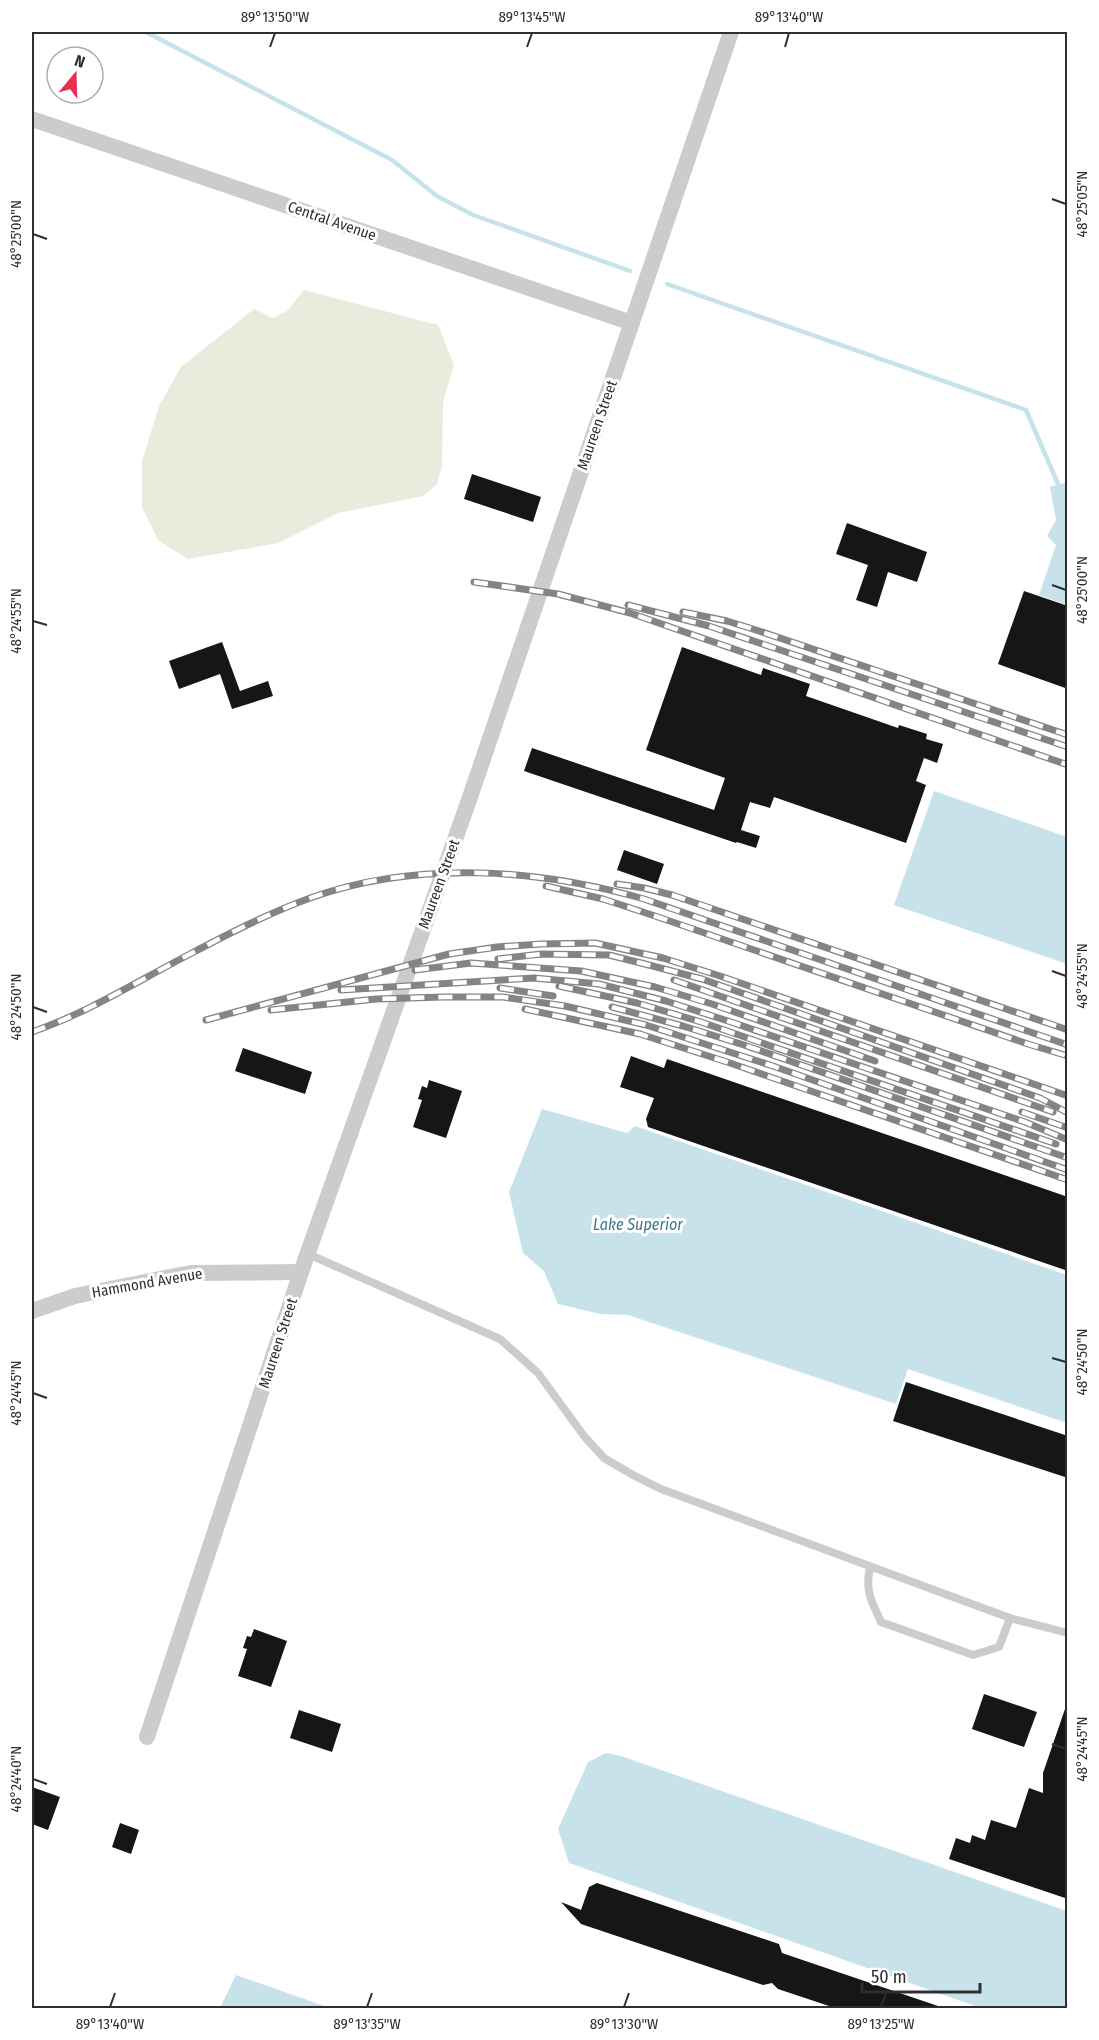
<svg xmlns="http://www.w3.org/2000/svg" width="1099" height="2040" font-family="'Fira Sans Condensed',sans-serif">
	<style>
		.green { fill: #e7ecdc }
		.water { fill: #c8e2ec }
		.lines { fill: none; stroke-linecap: round; stroke-linejoin: round }
		.stream { stroke: #c8e2ec; stroke-width: 4.5 }
		.building { fill: #161616 }
		.service { stroke: #ccc; stroke-width: 8 }
		.minor { stroke: #ccc; stroke-width: 16 }
		.rail-casing { stroke: #848484; stroke-width: 7 }
		.rail { stroke: #fff; stroke-width: 4.5; stroke-dasharray: 14; stroke-linecap: butt }
		.ticks { fill: none; stroke: #2f2f2f; stroke-width: 2 }
		.labels { text-anchor: middle; dominant-baseline: central; stroke-width: 6; stroke-linejoin: round; paint-order: stroke }
		.street-label { font-size: 15px; fill: #2f2f2f; stroke: #fff }
		.water-label { font-size: 16px; font-style: italic; fill: #3c7992; stroke: #fff }
		.neatline { fill: none; stroke: #2f2f2f; stroke-width: 2 }
		.ticks-label { font-size: 15px; text-anchor: middle; fill: #2f2f2f }
	</style>
	<rect width="100%" height="100%" fill="#fff"/>
	<path class="green" d="M304 290 438 325 454 365 443 402 442 466 437 484 423 496 338 513 278 543 188 559 158 540 142 507V461L159 406 181 367 254 309 273 318 287 311Z"/>
	<g class="water">
		<path d="M1067 482H1068L1067 605 1039 595 1056 545 1047 536 1056 520 1050 487Z"/>
		<path d="M934 791 1067 837V964L894 905Z"/>
		<path d="M542 1109 627 1133 635 1126 1067 1275V1423L908 1369 896 1404 628 1315 600 1314 558 1304 544 1271 523 1253 509 1192Z"/>
		<path d="M606 1753 621 1756 1067 1911V2008H981L569 1863 558 1829 588 1762Z"/>
		<path d="M236 1975 330 2008H220Z"/>
	</g>
	<g class="lines">
		<g class="stream">
			<path d="M146 32 392 160 437 196 473 215 630 271"/>
			<path d="M667 284 1026 410 1058 484"/>
		</g>
	</g>
	<g class="building">
		<path d="M472 474 541 497 533 522 464 499Z"/>
		<path d="M847 523 927 552 917 582 888 572 877 607 856 600 868 565 836 554Z"/>
		<path d="M1024 591 1068 606V689L998 664Z"/>
		<path d="M222 642 240 691 268 681 273 696 232 709 220 674 179 689 169 661Z"/>
		<path d="M682 647 761 675 763 668 810 684 806 696 898 728 899 725 927 734 926 739 943 744 937 763 924 758 916 781 926 785 906 843 774 797 770 808 750 802 741 830 760 836 756 848 737 842 736 843 524 771 532 748 714 810 725 778 646 750Z"/>
		<path d="M624 850 664 864 657 884 617 870Z"/>
		<path d="M243 1048 312 1072 305 1094 235 1071Z"/>
		<path d="M631 1056 664 1068 667 1059 1068 1197V1271L648 1127 646 1119 654 1098 620 1087Z"/>
		<path d="M429 1080 462 1091 446 1138 413 1127 422 1100 418 1099 422 1086 427 1088Z"/>
		<path d="M906 1382 1068 1436V1478L893 1421Z"/>
		<path d="M254 1629 287 1641 271 1687 238 1676 247 1649 243 1648 247 1636 251 1637Z"/>
		<path d="M984 1694 1037 1712 1024 1747 972 1729Z"/>
		<path d="M1065 1709H1068V1899L949 1859 956 1838 970 1843 972 1835 985 1840 991 1820 1016 1828 1029 1788 1043 1793V1773Z"/>
		<path d="M299 1710 341 1724 332 1752 290 1738Z"/>
		<path d="M32 1787 60 1797 48 1830 32 1824Z"/>
		<path d="M120 1823 139 1830 131 1854 112 1847Z"/>
		<path d="M597 1883 779 1944 782 1953 938 2006V2008H835L778 1989 772 1983 763 1985 581 1924 561 1902 581 1910 589 1887Z"/>
	</g>
	<g class="lines">
		<g class="service">
			<path d="M308 1254 500 1339 538 1373 584 1436 604 1458 633 1475 661 1489 1010 1618 1068 1633"/>
			<path d="M870 1567C865 1591 871 1600 881 1622L973 1655 999 1647 1010 1618"/>
		</g>
		<g class="minor">
			<path d="M32 119 632 323"/>
			<path d="M32 1311 75 1296 191 1273 301 1272"/>
			<path d="M147 1737 301 1272 469 800 731 32"/>
		</g>
		<defs>
			<g id="rail">
				<path d="M474 582 558 594 630 613 1068 765"/>
				<path d="M628 605 709 626 1068 747"/>
				<path d="M683 612 727 621 756 630 1068 735"/>
				<path d="M617 884 644 888 672 895 1068 1030"/>
				<path d="M546 886 603 899 655 916 1028 1044 1068 1056"/>
				<path d="M498 959 541 954 609 955 645 964 702 979 1040 1098 1068 1113"/>
				<path d="M415 970 471 963 581 971 655 987 712 1004 875 1061"/>
				<path d="M674 980 1053 1112"/>
				<path d="M559 986 637 1003 701 1022 1056 1144"/>
				<path d="M500 988 553 996"/>
				<path d="M341 990 534 978 599 984 666 1001 728 1021 1025 1122 1068 1140"/>
				<path d="M612 1007 683 1026 744 1045 1068 1158"/>
				<path d="M525 1009 640 1034 727 1062 1068 1180"/>
				<path d="M271 1010 376 999 443 997H503L565 1006 646 1025 773 1066 1068 1170"/>
				<path d="M206 1020 449 954 497 947 541 944 595 943 663 958 723 977 1068 1096"/>
				<path d="M32 1032C87 1013 138 981 190 954 230 933 271 912 313 897 419 860 538 869 644 899L1068 1045"/>
				<path d="M1022 1112 1068 1128"/>
			</g>
		</defs>
		<use href="#rail" class="rail-casing"/>
		<use href="#rail" class="rail"/>
	</g>
	<path class="ticks" d="M270 47 275 33M527 47 532 33M785 47 789 33M1052 199 1066 204M33 234 47 239M1052 585 1066 590M33 621 47 625M1052 971 1066 976M33 1007 47 1012M1052 1358 1066 1362M33 1393 47 1398M1052 1744 1066 1749M33 1779 47 1784M110 2007 115 1993M367 2007 372 1993M624 2007 629 1993M881 2007 886 1993"/>
	<g class="labels">
		<g class="street-label">
			<text transform="translate(332 221) rotate(19)">Central Avenue</text>
			<text transform="translate(597 425) rotate(-71)">Maureen Street</text>
			<text transform="translate(439 884) rotate(-70)">Maureen Street</text>
			<text transform="translate(147 1283) rotate(-10)">Hammond Avenue</text>
			<text transform="translate(278 1343) rotate(-72)">Maureen Street</text>
		</g>
		<g class="water-label">
			<text x="638" y="1224">Lake Superior</text>
		</g>
	</g>
	<rect width="1099" height="2040" fill="none" stroke="#ffffff" stroke-width="66"/>
	<g transform="translate(75 75) rotate(19)"><circle r="28" fill="#ffffff" stroke="#acacac" stroke-width="1.5"/>
	<path d="M0-4.5L10 22L0 15L-10 22Z" fill="#e72f4f"/>
	<text y="-9" font-size="16" font-weight="bold" text-anchor="middle" fill="#2f2f2f">N</text>
	</g>
	<path d="M862 1983v9h118v-9" fill="none" stroke="#2f2f2f" stroke-width="3"/>
	<text x="871" y="1983" font-size="18" fill="#2f2f2f" stroke="#ffffff" stroke-width="4.5" paint-order="stroke">50 m</text>
	<rect x="33" y="33" width="1033" height="1974" class="neatline"/>
	<g class="ticks-label">
		<text x="275" y="22">89°13'50"W</text>
		<text x="532" y="22">89°13'45"W</text>
		<text x="789" y="22">89°13'40"W</text>
		<text transform="translate(1082 204) rotate(-90)" y="5">48°25'05"N</text>
		<text transform="translate(16 234) rotate(-90)" y="5">48°25'00"N</text>
		<text transform="translate(1082 590) rotate(-90)" y="5">48°25'00"N</text>
		<text transform="translate(16 621) rotate(-90)" y="5">48°24'55"N</text>
		<text transform="translate(1082 976) rotate(-90)" y="5">48°24'55"N</text>
		<text transform="translate(16 1007) rotate(-90)" y="5">48°24'50"N</text>
		<text transform="translate(1082 1362) rotate(-90)" y="5">48°24'50"N</text>
		<text transform="translate(16 1393) rotate(-90)" y="5">48°24'45"N</text>
		<text transform="translate(1082 1749) rotate(-90)" y="5">48°24'45"N</text>
		<text transform="translate(16 1779) rotate(-90)" y="5">48°24'40"N</text>
		<text x="110" y="2029">89°13'40"W</text>
		<text x="367" y="2029">89°13'35"W</text>
		<text x="624" y="2029">89°13'30"W</text>
		<text x="881" y="2029">89°13'25"W</text>
	</g>
</svg>
